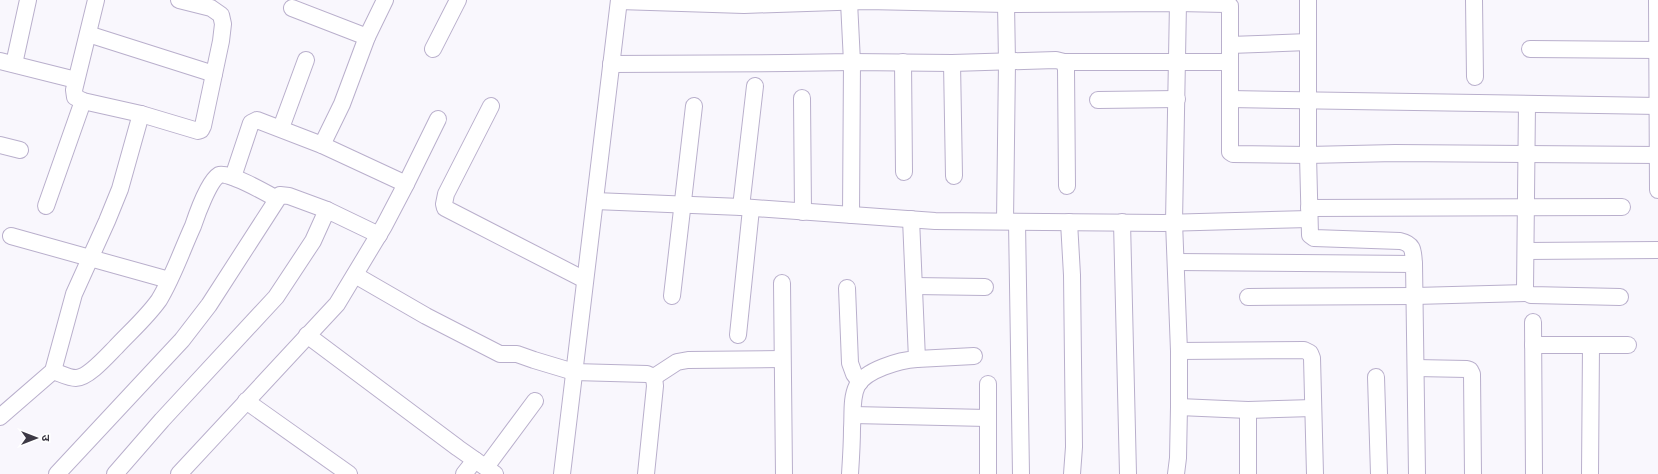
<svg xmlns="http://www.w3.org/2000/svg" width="1658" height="474" font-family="'Varela Round','Noto Sans Devanagari',sans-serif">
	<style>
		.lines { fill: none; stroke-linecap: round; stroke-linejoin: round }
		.minor-casing { stroke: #b9afcc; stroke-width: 18 }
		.minor { stroke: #fff; stroke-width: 16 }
	</style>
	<rect width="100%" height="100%" fill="#f9f7fd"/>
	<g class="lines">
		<defs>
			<g id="minor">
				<path d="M96 0 74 90 75 97 83 101 141 114 198 131 201 130 203 126 221 41 223 24 221 15 211 8 179 0"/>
				<path d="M1308 0V155L1310 235 1314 238 1400 241C1414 244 1413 251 1414 264"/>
				<path d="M1474 0 1475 77"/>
				<path d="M1657 0 1658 190"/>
				<path d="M619 1 744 5 867 1 1006 4 1178 3 1174 222 1179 351V407L1178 458 1176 474"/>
				<path d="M1178 3 1226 4 1230 6V152L1233 154 1308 155 1395 153 1658 155"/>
				<path d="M292 8 367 37"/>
				<path d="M88 34 214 74"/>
				<path d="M1230 45 1308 42"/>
				<path d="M433 49 458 0"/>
				<path d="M1530 49 1658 50"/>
				<path d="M0 61 76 80"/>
				<path d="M903 62 904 172"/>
				<path d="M1064 62H1230"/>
				<path d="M952 63 954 176"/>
				<path d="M14 64 28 0"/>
				<path d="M611 64 787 63 852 62 849 2"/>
				<path d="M802 98 803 212"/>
				<path d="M1230 99 1658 106"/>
				<path d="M1098 100 1177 99"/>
				<path d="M1527 104 1525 289 1527 293 1531 295 1620 297"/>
				<path d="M491 106 446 194 444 204 445 208 585 280"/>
				<path d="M281 128 306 60"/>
				<path d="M0 145 20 150"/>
				<path d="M322 145 342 104 367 37 385 0"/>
				<path d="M406 184 438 119"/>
				<path d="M595 201 741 207 935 221 1163 223 1309 219"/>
				<path d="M46 206 83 101"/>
				<path d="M741 207 755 86"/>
				<path d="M1309 208 1622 207"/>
				<path d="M851 215 852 62 952 63 1056 60 1064 62 1066 69 1067 186"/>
				<path d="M1005 221 1007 62 1006 4"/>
				<path d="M1017 222 1021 474"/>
				<path d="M1069 222 1072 275 1074 447 1072 474"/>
				<path d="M1122 222 1128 474"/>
				<path d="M11 236 169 280"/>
				<path d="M1526 251 1658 250"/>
				<path d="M1177 262 1414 264 1417 474"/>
				<path d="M355 275 426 316 500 354H517L534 360 574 372 647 374 654 377 655 386 646 474"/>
				<path d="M782 283 784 474"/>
				<path d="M914 286 985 287"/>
				<path d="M847 288 850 363 854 374 860 382"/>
				<path d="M672 296 694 106"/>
				<path d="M1248 297 1415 296 1527 293"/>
				<path d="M1533 322 1534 474"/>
				<path d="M307 335 458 448 495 474"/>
				<path d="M738 335 751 209"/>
				<path d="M1533 345H1628"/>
				<path d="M1179 351 1304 350 1310 353 1312 358 1315 474"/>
				<path d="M917 359 974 356"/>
				<path d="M1416 368 1467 369 1470 370 1472 374 1473 474"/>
				<path d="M53 371C60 373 68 378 76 378 88 378 108 355 116 347 130 332 147 317 159 300 173 277 182 250 193 226 197 214 209 181 219 175 228 171 268 194 277 199"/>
				<path d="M654 377 677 362 688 360 782 359"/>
				<path d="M1376 377 1379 474"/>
				<path d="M988 384V474"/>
				<path d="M246 401 349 474"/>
				<path d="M1179 407 1248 410 1313 408"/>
				<path d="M1248 410V474"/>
				<path d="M853 415 987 418"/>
				<path d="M0 417 53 371 74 294 107 221 120 189 141 114"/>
				<path d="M486 467 535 401"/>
				<path d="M57 474 182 340 209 305 280 195 289 196 327 210 379 235"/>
				<path d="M115 474 162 420 276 297 313 241 327 210"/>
				<path d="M179 474 337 304 384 226 406 184 322 145 257 120 251 123 233 177"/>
				<path d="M464 474 475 460"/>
				<path d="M562 474 619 0"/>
				<path d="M850 474C851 459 852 443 852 428 853 415 851 398 857 386 865 370 900 360 917 359L911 219"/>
				<path d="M1590 474 1591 345"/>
			</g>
		</defs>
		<use href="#minor" class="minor-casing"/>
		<use href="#minor" class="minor"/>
	</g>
	<g transform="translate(36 438) rotate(90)" stroke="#ffffff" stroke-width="3" paint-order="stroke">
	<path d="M0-3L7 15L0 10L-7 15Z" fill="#3d3945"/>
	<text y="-6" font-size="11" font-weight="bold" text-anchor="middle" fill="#3d3945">उ</text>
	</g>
</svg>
